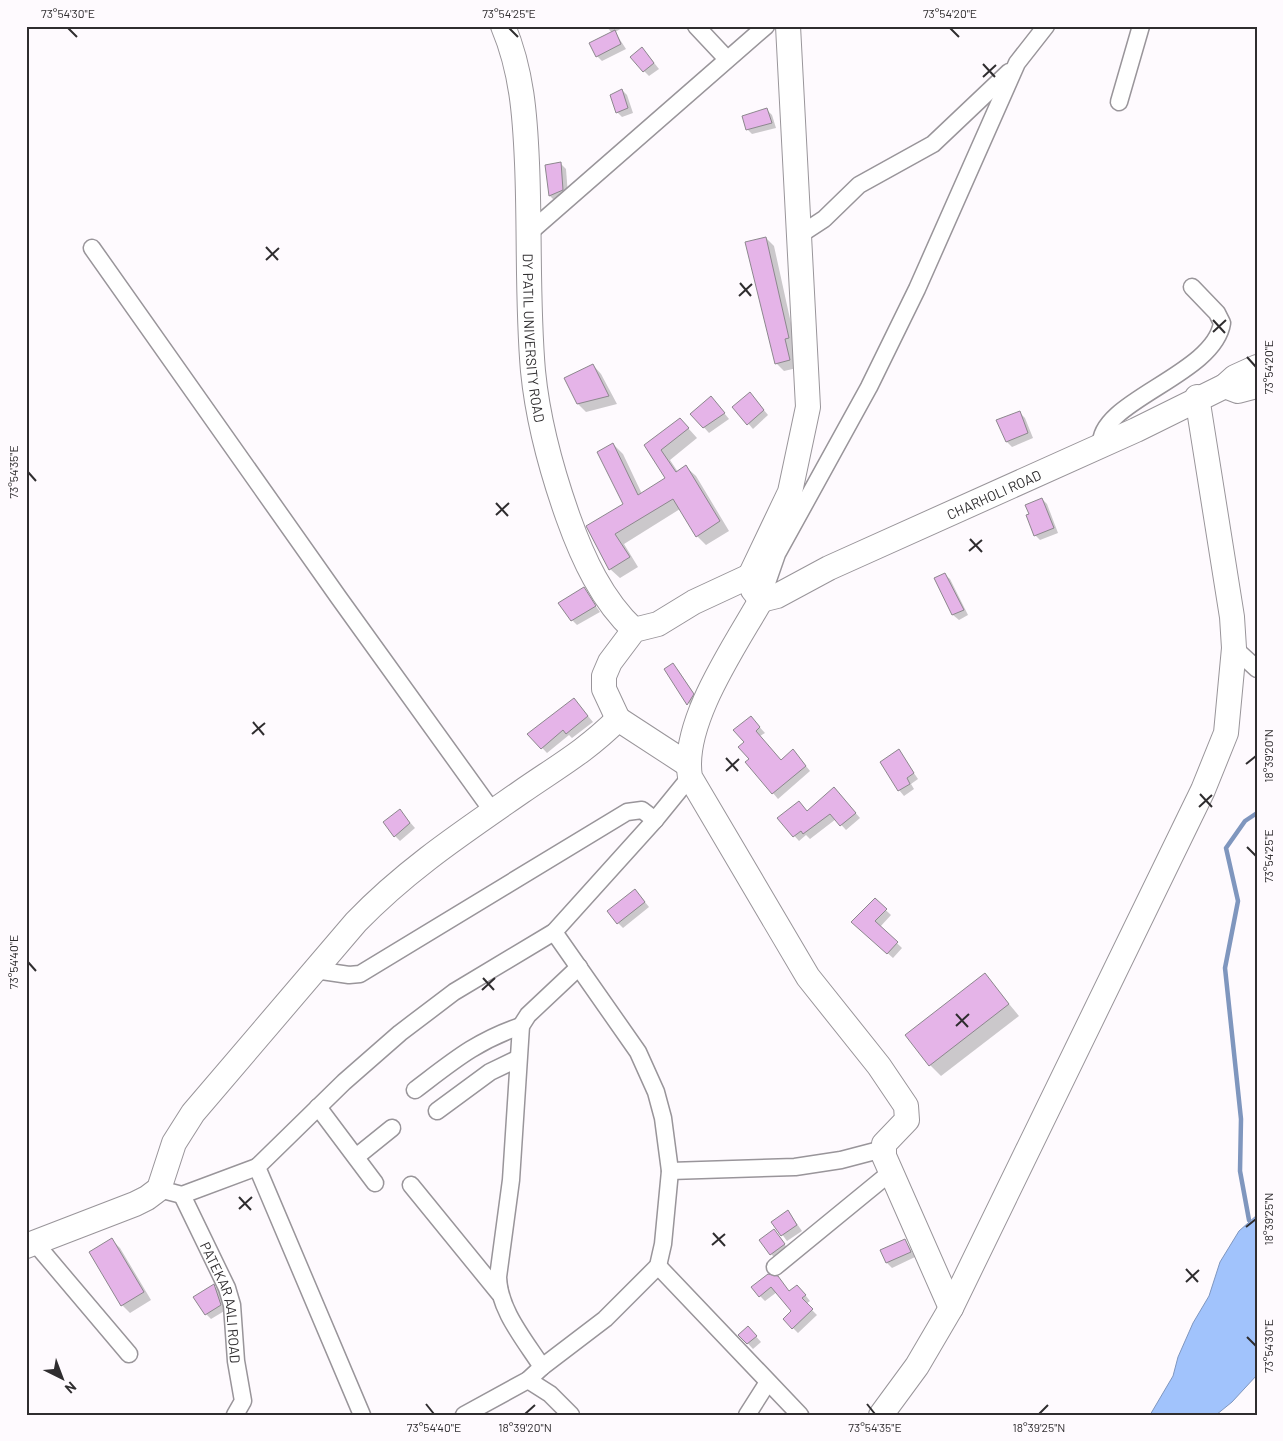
<svg xmlns="http://www.w3.org/2000/svg" width="1283" height="1441" font-family="Barlow,sans-serif">
	<style>
		.water { fill: #a1c3fc; stroke: #7f96be }
		.shadow { fill: #0003 }
		.lines { fill: none; stroke-linecap: round; stroke-linejoin: round }
		.stream { stroke: #7f96be; stroke-width: 4.5 }
		.building { fill: #e5b4e8; stroke: #8c878d }
		.street-casing { stroke: #99959a; stroke-width: 19 }
		.secondary-casing { stroke: #99959a; stroke-width: 26 }
		.street { stroke: #fff; stroke-width: 16 }
		.secondary { stroke: #fff; stroke-width: 24 }
		.ticks { fill: none; stroke: #2f2d2f; stroke-width: 2 }
		.labels { text-anchor: middle; dominant-baseline: central; stroke-width: 4; stroke-linejoin: round; paint-order: stroke }
		.street-label { font-size: 14px; fill: #2f2d2f; stroke: #fefafe }
		.neatline { fill: none; stroke: #2f2d2f; stroke-width: 2 }
		.ticks-label { font-size: 12px; text-anchor: middle; fill: #2f2d2f }
	</style>
	<rect width="100%" height="100%" fill="#fefafe"/>
	<path class="water" d="M1257 1215V1375L1232 1402 1216 1415H1150L1173 1376 1178 1357 1193 1323 1209 1296 1220 1262 1239 1231Z"/>
	<g class="shadow">
		<path d="M606 26H626L615 32 626 49 602 61 597 56 612 33Z"/>
		<path d="M647 54 659 69 649 76 644 71Z"/>
		<path d="M622 90 627 95 633 113 622 117 617 112Z"/>
		<path d="M767 110 772 115 776 128 752 134 747 129Z"/>
		<path d="M560 163 566 169 568 195 555 201 550 196 547 166Z"/>
		<path d="M766 238 774 246 796 346 792 347 797 368 784 371 776 363Z"/>
		<path d="M593 365 601 374 617 404 586 412 578 404 565 378Z"/>
		<path d="M750 393 768 415 753 429 734 407Z"/>
		<path d="M716 403 729 419 709 433 692 414Z"/>
		<path d="M1020 413 1025 418 1033 438 1012 447 1007 442Z"/>
		<path d="M680 419 697 438 670 460 678 472 686 467 696 476 729 531 706 545 697 536 680 509 624 544 638 567 620 578 610 569 588 527 625 504 613 444 623 454 642 494 667 478 645 445Z"/>
		<path d="M1042 499 1047 504 1058 533 1040 540 1035 535Z"/>
		<path d="M944 574 950 579 968 615 959 620 953 615 935 579Z"/>
		<path d="M584 589 600 612 577 625 572 620Z"/>
		<path d="M665 669 678 670 698 700 693 709Z"/>
		<path d="M579 705 593 722 572 738 569 735 547 753 529 734 546 720 547 721Z"/>
		<path d="M756 723 765 733 760 736 781 761 798 756 810 771 778 799 747 762 750 760 745 743Z"/>
		<path d="M899 751 918 779 911 784 914 789 904 796 899 790Z"/>
		<path d="M839 794 860 818 846 830 836 819 810 839 806 835 799 841 781 821 807 812Z"/>
		<path d="M400 811 415 828 400 841 395 836Z"/>
		<path d="M640 896 649 907 623 928 618 923Z"/>
		<path d="M875 900 891 915 880 927 902 948 893 958 858 927Z"/>
		<path d="M985 975 1019 1016 941 1076 930 1065Z"/>
		<path d="M788 1211 802 1231 787 1241 773 1222Z"/>
		<path d="M774 1231 789 1250 776 1259 771 1254Z"/>
		<path d="M112 1240 120 1248 151 1300 130 1313 122 1305Z"/>
		<path d="M905 1240 915 1257 892 1268 887 1263Z"/>
		<path d="M768 1275 790 1293 802 1291 810 1301 806 1304 817 1315 798 1333 784 1319 792 1311 777 1292 765 1301 760 1296Z"/>
		<path d="M214 1286 219 1291 226 1310 211 1319 206 1314Z"/>
		<path d="M753 1333 761 1342 753 1349 740 1335Z"/>
	</g>
	<g class="lines">
		<path class="stream" d="M1249 1220 1240 1171 1241 1119 1225 968 1238 901 1226 848 1245 821 1257 813"/>
	</g>
	<g class="building">
		<path d="M615 30 621 44 596 57 589 43Z"/>
		<path d="M642 47 654 63 643 72 630 57Z"/>
		<path d="M622 89 628 108 616 113 610 95Z"/>
		<path d="M767 108 772 123 746 130 742 116Z"/>
		<path d="M561 162 563 190 549 196 545 165Z"/>
		<path d="M766 237 789 338 785 339 790 360 775 364 745 242Z"/>
		<path d="M593 364 609 396 577 404 564 378Z"/>
		<path d="M750 392 764 410 747 425 732 407Z"/>
		<path d="M711 396 725 413 703 428 690 414Z"/>
		<path d="M1020 411 1028 433 1006 442 996 420Z"/>
		<path d="M680 418 689 428 661 450 676 472 686 465 720 521 696 537 673 499 615 534 630 557 609 570 586 526 623 504 597 452 613 443 638 495 665 478 644 445Z"/>
		<path d="M1042 498 1054 528 1034 536 1026 515 1029 514 1025 505Z"/>
		<path d="M945 573 964 610 952 615 934 578Z"/>
		<path d="M584 587 596 606 571 621 558 603Z"/>
		<path d="M673 663 694 694 687 705 664 669Z"/>
		<path d="M574 698 588 716 566 734 563 730 541 749 527 734Z"/>
		<path d="M751 716 760 727 756 731 781 760 793 749 806 766 772 794 745 762 749 759 738 747 744 742 733 730Z"/>
		<path d="M899 749 914 773 907 778 910 784 898 791 880 762Z"/>
		<path d="M834 787 856 813 840 826 830 814 803 834 801 831 793 837 777 818 799 801 807 811Z"/>
		<path d="M400 809 410 823 394 837 383 822Z"/>
		<path d="M635 889 645 902 617 924 607 911Z"/>
		<path d="M875 898 887 909 875 921 898 942 887 954 851 922Z"/>
		<path d="M985 973 1009 1004 929 1066 905 1035Z"/>
		<path d="M788 1210 797 1225 781 1236 771 1222Z"/>
		<path d="M774 1229 785 1244 770 1255 759 1240Z"/>
		<path d="M112 1238 144 1292 121 1306 89 1252Z"/>
		<path d="M905 1239 911 1252 886 1263 880 1250Z"/>
		<path d="M768 1274 778 1276 789 1291 797 1285 806 1295 802 1298 813 1309 792 1329 783 1319 791 1311 771 1287 759 1297 751 1287Z"/>
		<path d="M214 1284 221 1305 205 1315 193 1297Z"/>
		<path d="M748 1326 757 1336 747 1344 738 1335Z"/>
	</g>
	<g class="lines">
		<defs>
			<g id="street">
				<path d="M696 26 727 59"/>
				<path d="M1119 102 1141 26"/>
				<path d="M530 232 766 26"/>
				<path d="M798 236 824 219 859 185 933 144 1009 72"/>
				<path d="M92 248 339 598 493 812"/>
				<path d="M1101 445C1098 401 1214 375 1222 323L1217 313 1192 287"/>
				<path d="M761 600 777 554 869 387 917 289 1017 63 1046 26"/>
				<path d="M1234 648 1257 669"/>
				<path d="M315 970 349 975 360 974 627 812 642 810 655 820"/>
				<path d="M415 1090C452 1062 476 1041 521 1026"/>
				<path d="M318 1107 375 1183"/>
				<path d="M437 1111 490 1072 517 1059"/>
				<path d="M356 1157 392 1128"/>
				<path d="M670 1171 795 1167 841 1160 883 1149"/>
				<path d="M411 1185 499 1293"/>
				<path d="M159 1189 182 1195 257 1167"/>
				<path id="s1" d="M182 1195 227 1288 232 1305 236 1361 243 1401 235 1415"/>
				<path d="M35 1243 129 1354"/>
				<path d="M658 1266 800 1415"/>
				<path d="M775 1267 891 1172"/>
				<path d="M542 1367C524 1339 499 1310 498 1277L511 1180 521 1026 528 1015 579 967"/>
				<path d="M528 1380 550 1394 571 1415"/>
				<path d="M362 1415 257 1167 344 1082 400 1033 454 992 554 932 655 820 690 777"/>
				<path d="M464 1415 528 1380 542 1367 605 1319 658 1266 663 1244 670 1171 663 1118 656 1092 638 1052 554 932"/>
				<path d="M747 1415 768 1382"/>
			</g>
			<g id="secondary">
				<path id="s2" d="M503 26C522 71 525 116 527 163 530 232 527 302 533 371 538 422 551 469 568 517 583 559 602 600 634 630"/>
				<path d="M1225 386 1238 391 1257 386"/>
				<path d="M761 600C735 646 681 723 690 777L808 977 879 1066 906 1106 907 1120 884 1144V1156L951 1308"/>
				<path d="M761 600 753 590 750 576 790 492 808 407 788 26"/>
				<path id="s3" d="M761 600 777 596 829 568 1136 430 1225 386 1235 377 1257 367"/>
				<path d="M618 719 604 689V676L610 662 634 630 658 624 694 602 750 576"/>
				<path d="M26 1246 135 1204 147 1198 159 1189 174 1143 193 1113 356 922C406 870 462 833 521 792 557 767 586 751 618 719L687 764"/>
				<path d="M881 1415 917 1366 951 1308 1203 790 1226 733 1234 648 1232 617 1197 397"/>
			</g>
		</defs>
		<use href="#street" class="street-casing"/>
		<use href="#secondary" class="secondary-casing"/>
		<use href="#street" class="street"/>
		<use href="#secondary" class="secondary"/>
	</g>
	<path class="ticks" d="M68 28 77 37M509 28 518 37M950 28 959 37M983 64 995 77M983 77 996 65M266 247 278 260M266 260 279 248M740 283 751 296M739 296 752 284M1213 320 1225 333M1213 332 1226 320M1247 357 1256 367M28 472 36 481M496 503 508 516M496 515 509 503M970 539 982 552M969 551 982 540M253 722 264 735M252 734 265 723M726 758 738 771M1246 764 1256 756M726 771 739 759M1200 794 1212 807M1199 807 1212 795M1247 847 1256 856M28 962 36 971M483 978 494 990M482 990 495 978M956 1014 968 1027M956 1026 969 1014M239 1197 251 1210M239 1209 252 1197M1246 1227 1256 1219M713 1233 725 1246M712 1245 725 1234M1186 1269 1198 1282M1186 1282 1199 1270M1247 1337 1256 1346M426 1404 434 1414M867 1404 875 1414M525 1414 535 1405M1039 1414 1048 1405"/>
	<g class="labels">
		<g class="street-label">
			<text stroke="none"><textPath href="#s2" startOffset="315">DY PATIL UNIVERSITY ROAD</textPath></text>
			<text stroke="none"><textPath href="#s3" startOffset="256">CHARHOLI ROAD</textPath></text>
			<text stroke="none"><textPath href="#s1" startOffset="116">PATEKAR AALI ROAD</textPath></text>
		</g>
	</g>
	<rect width="1283" height="1441" fill="none" stroke="#fefafe" stroke-width="55"/>
	<g transform="translate(62 1378) rotate(138)" stroke="#fefafe" stroke-width="4" paint-order="stroke">
	<path d="M0-4L9 19L0 12L-9 19Z" fill="#2f2d2f"/>
	<text y="-8" font-size="14" font-weight="bold" text-anchor="middle" fill="#2f2d2f">N</text>
	</g>
	<rect x="28" y="28" width="1228" height="1386" class="neatline"/>
	<g class="ticks-label">
		<text x="68" y="18">73°54'30"E</text>
		<text x="509" y="18">73°54'25"E</text>
		<text x="950" y="18">73°54'20"E</text>
		<text transform="translate(1269 367) rotate(-90)" y="4">73°54'20"E</text>
		<text transform="translate(14 472) rotate(-90)" y="4">73°54'35"E</text>
		<text transform="translate(1269 756) rotate(-90)" y="4">18°39'20"N</text>
		<text transform="translate(1269 856) rotate(-90)" y="4">73°54'25"E</text>
		<text transform="translate(14 962) rotate(-90)" y="4">73°54'40"E</text>
		<text transform="translate(1269 1219) rotate(-90)" y="4">18°39'25"N</text>
		<text transform="translate(1269 1346) rotate(-90)" y="4">73°54'30"E</text>
		<text x="434" y="1432">73°54'40"E</text>
		<text x="525" y="1432">18°39'20"N</text>
		<text x="875" y="1432">73°54'35"E</text>
		<text x="1039" y="1432">18°39'25"N</text>
	</g>
</svg>
